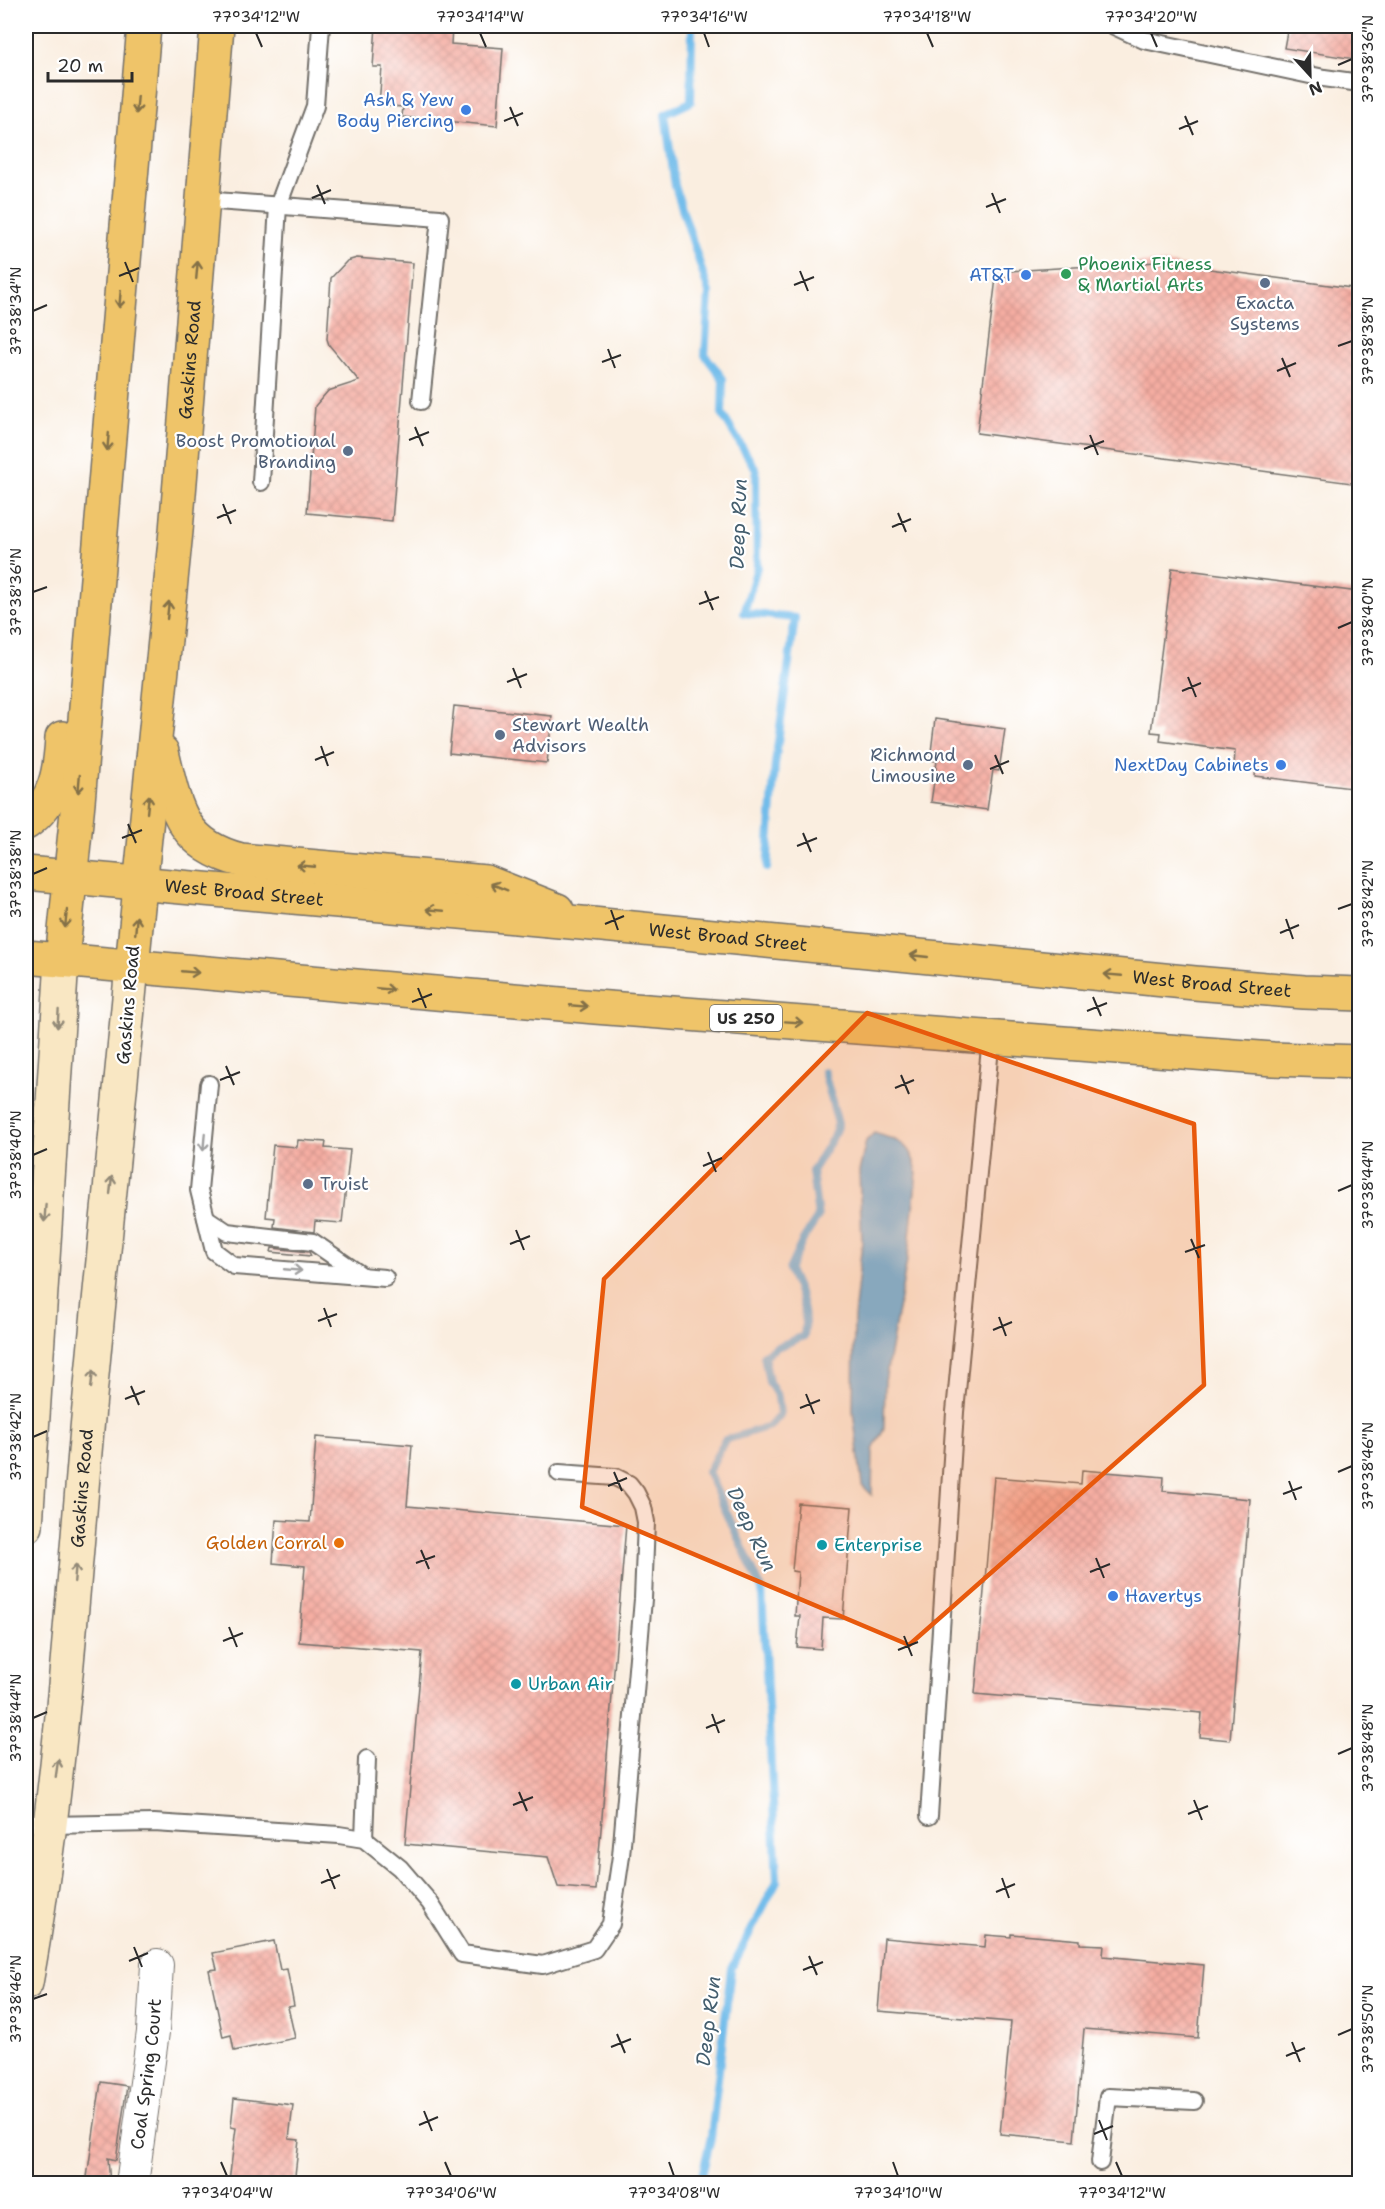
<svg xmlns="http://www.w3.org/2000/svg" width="1385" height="2209" font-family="'Shantell Sans',sans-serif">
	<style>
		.water { fill: #71bcea; stroke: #4e748a; stroke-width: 1.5 }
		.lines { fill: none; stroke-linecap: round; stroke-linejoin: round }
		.stream { stroke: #71bcea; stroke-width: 8 }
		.building { fill: url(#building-cross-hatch) }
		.lane-casing { stroke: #736f6a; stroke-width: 20 }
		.street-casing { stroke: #736f6a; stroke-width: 34 }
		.secondary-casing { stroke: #736f6a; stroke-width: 36 }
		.primary-casing { stroke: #736f6a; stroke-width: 36 }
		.lane { stroke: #fff; stroke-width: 16 }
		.street { stroke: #fff; stroke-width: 32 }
		.secondary { stroke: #f9e7c3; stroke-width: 33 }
		.primary { stroke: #efc469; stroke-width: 33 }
		.oneway { stroke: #837047 }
		.oneway2 { stroke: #928977 }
		.oneway3 { stroke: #a0a0a0 }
		.marked { fill: #e8590c; fill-opacity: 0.2; stroke: #e8590c; stroke-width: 4.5; stroke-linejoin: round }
		.ticks { fill: none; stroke: #2b2b2b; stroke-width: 2 }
		.shop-dot { fill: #3f7fe0; stroke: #fff; stroke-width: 2 }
		.leisure-dot { fill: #2e9e5b; stroke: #fff; stroke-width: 2 }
		.service-dot { fill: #5c6f8a; stroke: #fff; stroke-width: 2 }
		.food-dot { fill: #e8710a; stroke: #fff; stroke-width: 2 }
		.culture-dot { fill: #0f9aa8; stroke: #fff; stroke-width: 2 }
		.labels { text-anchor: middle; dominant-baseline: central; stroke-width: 4.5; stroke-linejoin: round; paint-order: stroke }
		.shield { fill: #fff; stroke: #6b6b6b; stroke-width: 1.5 }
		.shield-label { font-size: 16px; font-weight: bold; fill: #2b2b2b }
		.shop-label { font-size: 18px; fill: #366cbe; stroke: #fff; text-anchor: end }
		.leisure-label { font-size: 18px; fill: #27864d; stroke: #fff; text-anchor: start }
		.service-label { font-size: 18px; fill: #4e5e75; stroke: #fff; text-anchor: end }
		.street-label { font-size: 18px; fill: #2b2b2b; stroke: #fff }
		.food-label { font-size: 18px; fill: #c56008; stroke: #fff; text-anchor: end }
		.culture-label { font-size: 18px; fill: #0d838f; stroke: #fff; text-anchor: start }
		.water-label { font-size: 20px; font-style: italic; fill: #445e6e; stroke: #fff }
		.neatline { fill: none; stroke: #2b2b2b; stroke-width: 2 }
		.ticks-label { font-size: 15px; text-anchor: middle; fill: #2b2b2b }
	</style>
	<defs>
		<pattern id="building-cross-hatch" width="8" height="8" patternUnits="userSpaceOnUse" patternTransform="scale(1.5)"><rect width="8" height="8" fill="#f5ada2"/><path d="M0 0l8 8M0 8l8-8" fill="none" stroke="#d2958c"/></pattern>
	</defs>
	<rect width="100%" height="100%" fill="#fff"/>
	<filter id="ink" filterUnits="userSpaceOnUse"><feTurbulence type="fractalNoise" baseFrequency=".0167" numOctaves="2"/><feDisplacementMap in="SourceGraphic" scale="12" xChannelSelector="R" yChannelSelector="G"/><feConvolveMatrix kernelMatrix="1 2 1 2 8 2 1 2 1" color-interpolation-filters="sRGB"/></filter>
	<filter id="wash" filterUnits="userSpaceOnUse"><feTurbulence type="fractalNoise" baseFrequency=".008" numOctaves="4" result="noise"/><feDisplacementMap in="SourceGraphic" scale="24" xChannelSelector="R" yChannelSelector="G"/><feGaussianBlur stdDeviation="1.35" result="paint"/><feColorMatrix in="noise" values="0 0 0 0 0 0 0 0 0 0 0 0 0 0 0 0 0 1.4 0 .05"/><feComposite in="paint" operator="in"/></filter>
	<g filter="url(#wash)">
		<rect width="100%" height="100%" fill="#faeee0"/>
		<path class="water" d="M874 1133C900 1141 911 1143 917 1172L908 1255 885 1381 884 1428 873 1450 872 1495 862 1485 853 1411 854 1318 862 1242 859 1172 866 1141Z"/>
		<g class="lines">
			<g class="stream">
				<path d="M692 26 691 102 665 114 675 186 709 293 705 355 723 379 722 414 756 470 757 567 744 613 795 618 775 764 767 868"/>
				<path d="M700 2184 711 2137 731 1969 777 1881 762 1590 708 1472 725 1440 770 1426 780 1415 778 1397 769 1382 764 1355 777 1347 804 1336C808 1308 800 1295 789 1270L804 1238 818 1217 812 1171 832 1139 838 1124 824 1071"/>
			</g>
		</g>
		<g id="blocks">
			<g class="building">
				<path d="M376 26H452L451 44 503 48 497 126 402 117 403 107 379 105 382 67H373Z"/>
				<path d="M1288 26H1359L1354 59 1284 48Z"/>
				<path d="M357 258 413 263 392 521 307 513 315 406 328 391 359 381 329 345 327 339 331 278 347 261Z"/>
				<path d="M1157 262 1359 289V484L977 433 996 278 1008 277V271Z"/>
				<path d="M1172 568 1359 592V789L1255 776 1256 769 1234 767 1235 751 1160 741 1161 733 1151 732Z"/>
				<path d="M454 706 552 716 547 763 449 753Z"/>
				<path d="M935 719 1005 729 999 771 993 770 987 810 931 802 937 761 930 760Z"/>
				<path d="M298 1140 326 1142 325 1148 350 1150 342 1223 315 1221 314 1232 274 1227 275 1218 266 1217 273 1145 297 1147Z"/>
				<path d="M272 1248 309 1252 311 1256 271 1252Z"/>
				<path d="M316 1437 412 1445 407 1506 626 1525 596 1890 558 1887 548 1857 405 1844 422 1652 299 1642 305 1566 273 1563 276 1520 310 1522Z"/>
				<path d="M1082 1470 1164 1477 1163 1491 1250 1499 1230 1740 1200 1737 1202 1713 975 1694 994 1477 1081 1484Z"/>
				<path d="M798 1503 852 1507 843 1619 823 1618 821 1649 797 1647 800 1616H795L798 1572 792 1571Z"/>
				<path d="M1011 1934 1080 1940V1944L1104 1945 1103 1956 1204 1965 1198 2038 1084 2029 1074 2141 1000 2134 1011 2022 878 2011 884 1938 985 1947 986 1935 1011 1937Z"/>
				<path d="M274 1941 280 1970 287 1969 294 2006 288 2007 295 2038 234 2051 231 2035 223 2037 209 1970 217 1969 213 1953Z"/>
				<path d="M101 2082 127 2086 116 2160 108 2158 110 2184H86Z"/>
				<path d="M234 2098 293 2105 289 2139 299 2140 294 2184H235V2182L229 2181 236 2128 231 2127Z"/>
			</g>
		</g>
	</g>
	<g filter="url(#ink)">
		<use href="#blocks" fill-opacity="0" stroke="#736f6a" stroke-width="1.5"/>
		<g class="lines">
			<defs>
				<g id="lane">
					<path d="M1114 26 1144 40 1324 78 1360 83"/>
					<path d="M203 200 440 218 421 401"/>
					<path d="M261 482 278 206 315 106 321 26"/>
					<path d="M209 1084 199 1190 214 1251 234 1266 385 1278"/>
					<path d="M206 1218 227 1232 313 1242 361 1275"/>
					<path d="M929 1816 955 1412 991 1037"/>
					<path d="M26 1822 49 1825 154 1823 339 1835 364 1839 400 1868 430 1903 462 1954 543 1965 594 1949 611 1924 621 1856 643 1599 646 1522 643 1507 636 1493 629 1484 615 1477 559 1473"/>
					<path d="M364 1839 367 1759"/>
					<path d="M1100 2162 1108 2097 1194 2101"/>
				</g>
				<g id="street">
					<path id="s1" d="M132 2184 153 2032 157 1965"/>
				</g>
				<g id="secondary">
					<path d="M26 1526 62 960"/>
					<path id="s2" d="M26 1983C58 1807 70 1629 85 1452 99 1290 117 1128 132 966"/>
				</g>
				<g id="primary">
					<path d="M162 752C175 806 180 845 241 860L486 882 557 910"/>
					<path d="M26 823C56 802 60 771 62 738"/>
					<path id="s3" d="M26 873 592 924 1195 983 1304 992 1360 994"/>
					<path d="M26 957 595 1007 1273 1059 1360 1062"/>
					<path d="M62 960 78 802 144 26"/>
					<path id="s4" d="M132 966 176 531 217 26"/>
				</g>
			</defs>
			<use href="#lane" class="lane-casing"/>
			<use href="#street" class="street-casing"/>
			<use href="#secondary" class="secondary-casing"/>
			<use href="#primary" class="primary-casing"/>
			<use href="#lane" class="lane"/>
			<use href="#street" class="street"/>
			<use href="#secondary" class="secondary"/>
			<use href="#primary" class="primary"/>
		</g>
		<defs><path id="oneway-shaft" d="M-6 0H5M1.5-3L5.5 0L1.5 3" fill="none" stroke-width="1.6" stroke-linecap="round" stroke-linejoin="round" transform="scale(1.5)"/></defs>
		<g class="oneway">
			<use href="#oneway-shaft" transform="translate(137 105) rotate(95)"/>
			<use href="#oneway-shaft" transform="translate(197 270) rotate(-85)"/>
			<use href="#oneway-shaft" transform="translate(120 299) rotate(95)"/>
			<use href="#oneway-shaft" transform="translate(108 442) rotate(95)"/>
			<use href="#oneway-shaft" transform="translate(168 610) rotate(-84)"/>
			<use href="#oneway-shaft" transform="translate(79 784) rotate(95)"/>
			<use href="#oneway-shaft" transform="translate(148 804) rotate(-84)"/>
			<use href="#oneway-shaft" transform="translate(306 866) rotate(-175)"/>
			<use href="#oneway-shaft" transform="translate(499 887) rotate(-158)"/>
			<use href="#oneway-shaft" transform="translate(435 910) rotate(-175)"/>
			<use href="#oneway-shaft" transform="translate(66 919) rotate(96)"/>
			<use href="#oneway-shaft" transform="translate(136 925) rotate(-85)"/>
			<use href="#oneway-shaft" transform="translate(919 956) rotate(-174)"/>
			<use href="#oneway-shaft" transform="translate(190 972) rotate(5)"/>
			<use href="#oneway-shaft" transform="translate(1113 975) rotate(-175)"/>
			<use href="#oneway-shaft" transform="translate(385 989) rotate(5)"/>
			<use href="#oneway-shaft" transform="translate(579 1006) rotate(5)"/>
			<use href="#oneway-shaft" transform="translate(794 1022) rotate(4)"/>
		</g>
		<g class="oneway2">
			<use href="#oneway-shaft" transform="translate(58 1019) rotate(94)"/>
			<use href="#oneway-shaft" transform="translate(111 1185) rotate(-84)"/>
			<use href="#oneway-shaft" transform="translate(45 1213) rotate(94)"/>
			<use href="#oneway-shaft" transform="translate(92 1379) rotate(-84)"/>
			<use href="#oneway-shaft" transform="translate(75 1573) rotate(-85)"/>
			<use href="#oneway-shaft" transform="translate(57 1768) rotate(-82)"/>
		</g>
		<g class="oneway3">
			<use href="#oneway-shaft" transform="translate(204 1142) rotate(95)"/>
			<use href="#oneway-shaft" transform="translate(293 1270) rotate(5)"/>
		</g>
	</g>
	<path class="marked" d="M867 1013 1194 1124 1204 1385 909 1645 582 1507 604 1279Z"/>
	<path class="ticks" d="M256 33 262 47M480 33 486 47M704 33 709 47M927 33 933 47M1151 33 1157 47M1338 65 1352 59M510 107 518 126M1185 116 1193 135M504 121 523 113M1179 129 1198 121M317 185 325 204M992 193 1000 213M312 198 331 190M986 207 1006 199M125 262 133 282M800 271 808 291M119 276 139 268M794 285 814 277M33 311 47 305M1338 346 1352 341M608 349 615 368M1282 358 1290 377M602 362 621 355M1277 371 1296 363M415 427 423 446M1090 435 1098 455M409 440 429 432M1084 449 1104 441M223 504 231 524M898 513 906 532M217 518 236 510M892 527 911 519M705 591 713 610M33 592 47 587M699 604 719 597M1338 628 1352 622M513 668 521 688M1188 677 1196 697M507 682 527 674M1182 691 1201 683M321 746 328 766M995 755 1003 774M315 760 334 752M990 769 1009 761M128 824 136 843M803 833 811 852M122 838 142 830M797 846 817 838M33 874 47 868M1338 909 1352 904M611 910 618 930M1286 919 1293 939M605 924 624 916M1280 933 1299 925M418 988 426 1008M1093 997 1101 1016M412 1002 432 994M1087 1011 1107 1003M226 1066 234 1085M901 1075 909 1094M220 1080 240 1072M895 1088 914 1080M708 1152 716 1172M33 1155 47 1149M703 1166 722 1158M1338 1191 1352 1185M516 1230 524 1250M1191 1239 1199 1258M510 1244 530 1236M1185 1252 1205 1245M324 1308 331 1327M999 1317 1006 1336M318 1321 337 1314M993 1330 1012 1322M131 1386 139 1405M806 1394 814 1414M125 1399 145 1391M800 1408 820 1400M33 1437 47 1431M614 1472 622 1491M1338 1472 1352 1466M1289 1481 1296 1500M608 1486 627 1478M1283 1494 1302 1487M421 1550 429 1569M1096 1558 1104 1578M416 1563 435 1556M1090 1572 1110 1564M229 1627 237 1647M904 1636 912 1656M223 1641 243 1633M898 1650 918 1642M712 1714 719 1733M33 1718 47 1712M706 1728 725 1720M1338 1754 1352 1748M519 1792 527 1811M1194 1800 1202 1820M513 1805 533 1797M1188 1814 1208 1806M327 1869 335 1889M1002 1878 1009 1898M321 1883 340 1875M996 1892 1015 1884M134 1947 142 1967M809 1956 817 1975M129 1961 148 1953M803 1970 823 1962M33 1999 47 1994M617 2034 625 2053M1338 2035 1352 2029M1292 2042 1300 2062M611 2047 631 2039M1286 2056 1305 2048M424 2111 432 2131M1099 2120 1107 2140M419 2125 438 2117M1094 2134 1113 2126M221 2162 227 2176M445 2162 451 2176M669 2162 674 2176M893 2162 898 2176M1116 2162 1122 2176"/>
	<g class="shop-dot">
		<circle cx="466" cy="110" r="6"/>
		<circle cx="1026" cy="275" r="6"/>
		<circle cx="1281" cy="765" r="6"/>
		<circle cx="1113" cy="1596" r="6"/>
	</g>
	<circle class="leisure-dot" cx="1066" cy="274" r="6"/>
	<g class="service-dot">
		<circle cx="1265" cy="283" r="6"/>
		<circle cx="348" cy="451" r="6"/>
		<circle cx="500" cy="735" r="6"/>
		<circle cx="968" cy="765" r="6"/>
		<circle cx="308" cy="1184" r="6"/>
	</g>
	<circle class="food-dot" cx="339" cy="1543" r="6"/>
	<g class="culture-dot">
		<circle cx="822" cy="1545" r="6"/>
		<circle cx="516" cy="1684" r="6"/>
	</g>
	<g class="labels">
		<rect class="shield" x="710" y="1005" width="72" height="26" rx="4.5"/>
		<g class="shield-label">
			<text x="746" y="1018">US 250</text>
		</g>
		<g class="shop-label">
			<text x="454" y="100">Ash &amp; Yew<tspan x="454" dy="21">Body Piercing</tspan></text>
			<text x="1014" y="275">AT&amp;T</text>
			<text x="1269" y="765">NextDay Cabinets</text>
			<text x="1125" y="1596" text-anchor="start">Havertys</text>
		</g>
		<g class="leisure-label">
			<text x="1078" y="264">Phoenix Fitness<tspan x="1078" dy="21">&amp; Martial Arts</tspan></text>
		</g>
		<g class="service-label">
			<text x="1265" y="303" text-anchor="middle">Exacta<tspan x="1265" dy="21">Systems</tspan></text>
			<text x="336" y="441">Boost Promotional<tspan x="336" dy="21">Branding</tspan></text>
			<text x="512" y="725" text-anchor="start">Stewart Wealth<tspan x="512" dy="21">Advisors</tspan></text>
			<text x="956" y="755">Richmond<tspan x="956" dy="21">Limousine</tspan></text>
			<text x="320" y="1184" text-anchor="start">Truist</text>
		</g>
		<g class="street-label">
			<text stroke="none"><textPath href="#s4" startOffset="609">Gaskins Road</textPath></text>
			<text stroke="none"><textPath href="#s3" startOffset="219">West Broad Street</textPath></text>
			<text stroke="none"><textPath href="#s3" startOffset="705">West Broad Street</textPath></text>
			<text stroke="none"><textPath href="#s3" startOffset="1191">West Broad Street</textPath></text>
			<text transform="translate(128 1005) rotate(-85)">Gaskins Road</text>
			<text stroke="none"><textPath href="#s2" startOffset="498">Gaskins Road</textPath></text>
			<text stroke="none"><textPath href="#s1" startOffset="111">Coal Spring Court</textPath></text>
		</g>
		<g class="food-label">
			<text x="327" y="1543">Golden Corral</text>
		</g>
		<g class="culture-label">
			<text x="834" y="1545">Enterprise</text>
			<text x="528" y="1684">Urban Air</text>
		</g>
		<g class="water-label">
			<text transform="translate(738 524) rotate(-88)">Deep Run</text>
			<text transform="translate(752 1529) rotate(65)">Deep Run</text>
			<text transform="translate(708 2021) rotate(-83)">Deep Run</text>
		</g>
	</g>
	<rect width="1385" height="2209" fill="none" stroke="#fff" stroke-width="66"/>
	<g transform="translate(1310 75) rotate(158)" stroke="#ffffff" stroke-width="4.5" paint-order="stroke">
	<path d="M0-4.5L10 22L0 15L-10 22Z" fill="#2b2b2b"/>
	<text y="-9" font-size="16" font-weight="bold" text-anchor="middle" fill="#2b2b2b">N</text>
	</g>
	<path d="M48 72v9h84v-9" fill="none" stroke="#2b2b2b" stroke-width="3"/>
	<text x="57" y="72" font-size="18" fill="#2b2b2b" stroke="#ffffff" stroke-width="4.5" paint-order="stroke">20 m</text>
	<rect x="33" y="33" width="1319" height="2143" class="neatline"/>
	<g class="ticks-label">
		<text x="256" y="22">77°34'12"W</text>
		<text x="480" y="22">77°34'14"W</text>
		<text x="704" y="22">77°34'16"W</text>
		<text x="927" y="22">77°34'18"W</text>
		<text x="1151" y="22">77°34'20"W</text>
		<text transform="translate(1368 59) rotate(-90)" y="5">37°38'36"N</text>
		<text transform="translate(16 311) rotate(-90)" y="5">37°38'34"N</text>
		<text transform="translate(1368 341) rotate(-90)" y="5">37°38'38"N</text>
		<text transform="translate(16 592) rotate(-90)" y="5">37°38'36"N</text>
		<text transform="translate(1368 622) rotate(-90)" y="5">37°38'40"N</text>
		<text transform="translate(16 874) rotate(-90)" y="5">37°38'38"N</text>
		<text transform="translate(1368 904) rotate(-90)" y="5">37°38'42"N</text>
		<text transform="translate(16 1155) rotate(-90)" y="5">37°38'40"N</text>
		<text transform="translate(1368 1185) rotate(-90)" y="5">37°38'44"N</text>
		<text transform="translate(16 1437) rotate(-90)" y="5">37°38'42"N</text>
		<text transform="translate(1368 1466) rotate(-90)" y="5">37°38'46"N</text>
		<text transform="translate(16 1718) rotate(-90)" y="5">37°38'44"N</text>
		<text transform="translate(1368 1748) rotate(-90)" y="5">37°38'48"N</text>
		<text transform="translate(16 1999) rotate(-90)" y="5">37°38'46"N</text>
		<text transform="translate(1368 2029) rotate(-90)" y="5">37°38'50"N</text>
		<text x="227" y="2198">77°34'04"W</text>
		<text x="451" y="2198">77°34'06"W</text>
		<text x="674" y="2198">77°34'08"W</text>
		<text x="898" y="2198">77°34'10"W</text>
		<text x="1122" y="2198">77°34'12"W</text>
	</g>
</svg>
